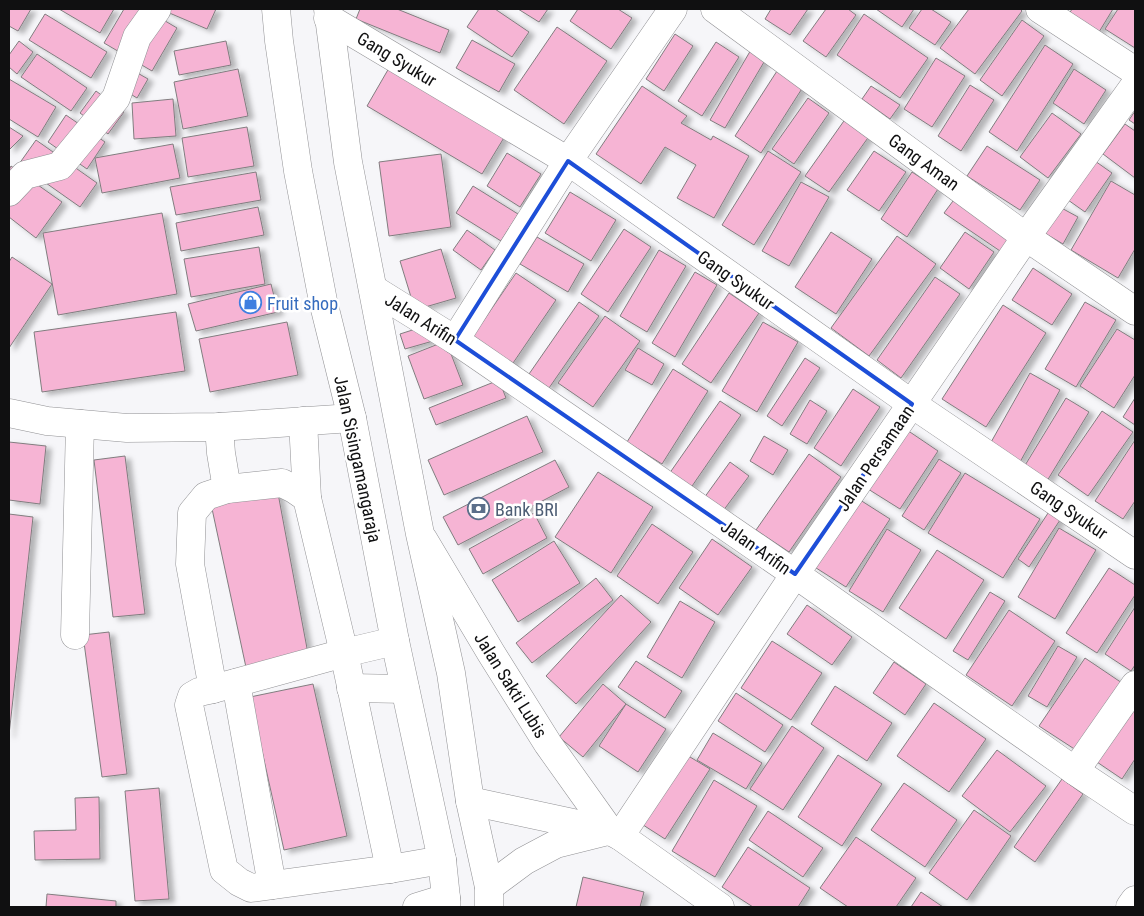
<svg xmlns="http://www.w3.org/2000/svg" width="1144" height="916" font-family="'Roboto Condensed',sans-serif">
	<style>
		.building { fill: #f6b4d4; stroke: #817d7f; filter: url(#shadow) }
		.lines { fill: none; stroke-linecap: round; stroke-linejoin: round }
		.minor-casing { stroke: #919194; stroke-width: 29 }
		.major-casing { stroke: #919194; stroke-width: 29 }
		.minor { stroke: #fff; stroke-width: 28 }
		.major { stroke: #fff; stroke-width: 28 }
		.marked { fill: none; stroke: #1d4ed8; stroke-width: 4; stroke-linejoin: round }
		.labels { text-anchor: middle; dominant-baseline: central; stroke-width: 5; stroke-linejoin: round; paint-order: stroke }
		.street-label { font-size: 18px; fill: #101011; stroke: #fff }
		.shop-label { font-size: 18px; fill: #366cbe; stroke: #fff; text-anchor: start }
		.service-label { font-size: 18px; fill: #4e5e75; stroke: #fff; text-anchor: start }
	</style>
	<defs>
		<filter id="shadow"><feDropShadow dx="5.5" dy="3" stdDeviation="2.5" flood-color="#0004"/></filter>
	</defs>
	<rect width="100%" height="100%" fill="#f6f6f9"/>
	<g class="building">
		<path d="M9 9H31L18 31 9 26Z"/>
		<path d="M59 9H114L100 33Z"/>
		<path d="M124 9H145L177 28 152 71 104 43Z"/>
		<path d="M160 9H216L207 29Z"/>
		<path d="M360 9H397L449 30 440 53 356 19Z"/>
		<path d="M479 9H495L529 32 512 57 467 27Z"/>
		<path d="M518 9H548L539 22Z"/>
		<path d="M578 9H618L632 18 611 49 570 21Z"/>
		<path d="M771 9H808L790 35 765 19Z"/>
		<path d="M826 9H848L856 15 826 57 803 41Z"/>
		<path d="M876 9H914L902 27Z"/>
		<path d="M922 9H931L951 22 935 45 909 28Z"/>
		<path d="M969 9H1020L1022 11 975 74 940 48Z"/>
		<path d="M1072 9H1113L1099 32 1069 14Z"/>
		<path d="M1118 9H1135V48L1105 29Z"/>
		<path d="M45 14 107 52 91 78 29 40Z"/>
		<path d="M864 14 928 58 900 98 837 55Z"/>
		<path d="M1022 20 1044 36 1002 96 980 80Z"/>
		<path d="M557 27 607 61 564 124 514 90Z"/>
		<path d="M675 34 693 46 664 91 646 79Z"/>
		<path d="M472 40 515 64 499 92 456 68Z"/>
		<path d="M19 41 33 52 17 74 9 67V55Z"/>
		<path d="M226 41 231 65 179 75 174 51Z"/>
		<path d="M716 42 739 57 702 116 678 101Z"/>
		<path d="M1045 45 1073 64 1017 151 989 132Z"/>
		<path d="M752 48 767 57 725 128 710 120Z"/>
		<path d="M37 54 87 88 71 111 21 77Z"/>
		<path d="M936 58 965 76 932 127 904 109Z"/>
		<path d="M120 63 148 79 137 98 109 81Z"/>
		<path d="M389 68 505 136 482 174 367 106Z"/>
		<path d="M238 69 248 116 183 129 174 82Z"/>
		<path d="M1074 69 1106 90 1084 124 1053 103Z"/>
		<path d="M777 71 803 87 761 153 735 136Z"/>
		<path d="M9 79 56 107 38 137 9 119Z"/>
		<path d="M970 85 994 100 961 151 938 136Z"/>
		<path d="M642 86 687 116 681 123 711 140 713 136 749 156 714 218 677 198 696 165 665 147 641 184 596 154Z"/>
		<path d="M871 86 900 105 890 119 862 99Z"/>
		<path d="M96 91 124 112 108 134 80 113Z"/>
		<path d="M808 98 829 113 794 164 772 149Z"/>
		<path d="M173 99 176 136 134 139 132 103Z"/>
		<path d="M1135 111V124L1129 120Z"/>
		<path d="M1052 113 1081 134 1048 178 1020 157Z"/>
		<path d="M66 115 105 142 87 169 48 142Z"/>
		<path d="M846 118 870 135 829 192 805 176Z"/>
		<path d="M1125 124 1135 131V178L1103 154Z"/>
		<path d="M9 127 23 136 9 150Z"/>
		<path d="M247 127 254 166 188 177 182 138Z"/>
		<path d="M36 140 97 183 80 207 19 164Z"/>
		<path d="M173 144 180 178 102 193 95 158Z"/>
		<path d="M987 146 1040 180 1020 210 967 176Z"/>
		<path d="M768 151 801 172 754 245 722 225Z"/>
		<path d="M874 151 906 172 879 211 847 190Z"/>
		<path d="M507 153 541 174 520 207 487 186Z"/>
		<path d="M441 154 451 227 389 236 379 162Z"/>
		<path d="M1095 161 1112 173 1085 212 1068 200Z"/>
		<path d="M11 166 62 202 36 238 9 217V170Z"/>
		<path d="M256 172 261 200 176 215 170 187Z"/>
		<path d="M912 172 938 189 907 237 881 219Z"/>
		<path d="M1111 181 1135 195V249L1118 278 1071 250Z"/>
		<path d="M801 182 829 197 789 266 762 251Z"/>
		<path d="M473 186 518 214 501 241 456 213Z"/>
		<path d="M570 192 616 220 591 261 545 233Z"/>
		<path d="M956 197 1014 236 1003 253 944 213Z"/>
		<path d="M1056 205 1078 217 1063 244 1041 231Z"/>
		<path d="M258 207 264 235 181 251 176 223Z"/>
		<path d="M162 213 177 294 58 315 43 233Z"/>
		<path d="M624 229 651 247 608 312 581 294Z"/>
		<path d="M467 230 495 250 481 270 453 250Z"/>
		<path d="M831 232 872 259 836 314 795 287Z"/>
		<path d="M965 232 994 252 969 289 940 268Z"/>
		<path d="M897 236 936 264 869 356 831 328Z"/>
		<path d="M537 237 584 264 568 292 520 264Z"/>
		<path d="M259 247 265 284 191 297 184 259Z"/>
		<path d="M441 249 456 298 415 310 400 261Z"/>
		<path d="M659 250 686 266 647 332 620 316Z"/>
		<path d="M12 257 52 284 9 348V262Z"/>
		<path d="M1033 268 1072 294 1052 325 1012 300Z"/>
		<path d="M695 272 717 285 675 357 652 343Z"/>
		<path d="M516 273 556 300 511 366 471 339Z"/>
		<path d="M935 277 960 294 901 378 877 360Z"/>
		<path d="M271 284 278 312 196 331 188 304Z"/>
		<path d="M729 293 759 313 711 383 682 364Z"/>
		<path d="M579 302 599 316 549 388 529 374Z"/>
		<path d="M1085 302 1116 320 1076 387 1045 369Z"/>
		<path d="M1003 305 1046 333 986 427 942 399Z"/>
		<path d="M176 312 185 371 42 392 34 332Z"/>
		<path d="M605 316 640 341 593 407 558 383Z"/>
		<path d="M287 322 298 375 210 392 199 339Z"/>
		<path d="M763 322 798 342 757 412 722 391Z"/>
		<path d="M428 325 433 341 405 349 400 334Z"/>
		<path d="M1117 329 1135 340V375L1114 408 1080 386Z"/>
		<path d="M446 341 463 385 424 399 408 356Z"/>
		<path d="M638 348 664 364 652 385 625 370Z"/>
		<path d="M805 358 820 368 782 426 767 416Z"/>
		<path d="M673 369 708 391 662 464 627 442Z"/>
		<path d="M1030 373 1060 390 1020 462 990 444Z"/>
		<path d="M499 380 506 398 436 425 429 408Z"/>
		<path d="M853 389 880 407 841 466 814 448Z"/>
		<path d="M1066 398 1089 412 1047 481 1024 467Z"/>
		<path d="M1135 398V425L1123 417Z"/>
		<path d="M810 400 827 411 807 444 790 434Z"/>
		<path d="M720 401 741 415 690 489 669 474Z"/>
		<path d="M1102 411 1133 432 1088 496 1058 475Z"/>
		<path d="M527 416 543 452 444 495 428 460Z"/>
		<path d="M907 430 938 451 900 509 868 489Z"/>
		<path d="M764 436 788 450 773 475 750 461Z"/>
		<path d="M1135 440V501L1123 519 1095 501Z"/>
		<path d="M9 442 46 446 40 504 9 500Z"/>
		<path d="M809 454 841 477 789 552 756 530Z"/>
		<path d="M125 456 145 614 113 617 94 460Z"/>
		<path d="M939 459 961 473 924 530 902 516Z"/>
		<path d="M555 460 569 487 458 545 443 517Z"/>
		<path d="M730 462 749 476 723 511 704 498Z"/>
		<path d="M598 472 653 507 611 573 555 537Z"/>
		<path d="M965 473 1040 519 1003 578 928 533Z"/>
		<path d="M277 488 309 659 247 672 211 504Z"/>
		<path d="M857 498 890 519 846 587 813 566Z"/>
		<path d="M1050 510 1062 517 1029 567 1018 559Z"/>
		<path d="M534 513 547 538 483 574 469 549Z"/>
		<path d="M9 514 33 517 9 735Z"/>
		<path d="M652 524 693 552 658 604 617 576Z"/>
		<path d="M1059 528 1096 550 1055 619 1018 597Z"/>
		<path d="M887 529 921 550 883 612 849 591Z"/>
		<path d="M712 539 752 567 718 615 679 588Z"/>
		<path d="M554 541 580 583 518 622 492 580Z"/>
		<path d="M937 550 984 580 946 639 899 608Z"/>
		<path d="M1109 568 1135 585V595L1097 653 1066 633Z"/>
		<path d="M596 578 613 600 532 663 516 643Z"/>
		<path d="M990 592 1005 601 968 660 953 651Z"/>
		<path d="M621 595 651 622 576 704 546 676Z"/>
		<path d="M680 601 715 622 682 678 647 657Z"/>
		<path d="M807 605 852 637 832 665 787 634Z"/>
		<path d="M1135 607V665L1131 671 1105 654Z"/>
		<path d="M1009 610 1055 641 1012 706 966 675Z"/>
		<path d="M109 632 127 774 102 777 83 635Z"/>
		<path d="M772 641 822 673 791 720 741 688Z"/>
		<path d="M1058 646 1077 657 1047 707 1028 696Z"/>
		<path d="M1085 658 1125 685 1079 752 1039 726Z"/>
		<path d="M636 661 682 691 665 718 618 687Z"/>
		<path d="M894 662 926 684 905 715 873 693Z"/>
		<path d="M313 684 347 836 284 850 250 697Z"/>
		<path d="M603 684 626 704 583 757 559 737Z"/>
		<path d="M835 686 892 723 867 761 811 724Z"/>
		<path d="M736 693 783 725 765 752 718 721Z"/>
		<path d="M1135 698V759L1122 779 1094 760Z"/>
		<path d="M934 703 986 739 949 792 897 756Z"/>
		<path d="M626 704 666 729 638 772 599 746Z"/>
		<path d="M792 726 824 748 783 810 750 789Z"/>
		<path d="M713 733 762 763 746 789 697 760Z"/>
		<path d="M997 750 1046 786 1010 832 962 796Z"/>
		<path d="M685 754 710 769 665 839 640 823Z"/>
		<path d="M838 755 882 784 842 846 798 817Z"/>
		<path d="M1062 779 1083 794 1035 862 1014 847Z"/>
		<path d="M714 780 757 806 715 877 672 851Z"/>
		<path d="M904 783 957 820 925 867 871 830Z"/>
		<path d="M159 788 169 899 135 901 125 791Z"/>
		<path d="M99 797 100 859 35 860 34 831 76 830 75 798Z"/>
		<path d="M974 810 1011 836 967 900 929 873Z"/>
		<path d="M768 811 823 848 803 877 749 840Z"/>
		<path d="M856 837 916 878 896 907H848L820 888Z"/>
		<path d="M748 847 810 888 798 907H753L722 887Z"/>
		<path d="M583 877 644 892 640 907H576Z"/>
		<path d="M921 892 943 907H911Z"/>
		<path d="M47 894 116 901V907H46Z"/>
	</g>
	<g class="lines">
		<defs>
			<g id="minor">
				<path d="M715 9 1026 237 1135 311"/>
				<path d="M1040 9 1135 71"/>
				<path d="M328 18 568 161 912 404 1135 555"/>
				<path d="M9 192 25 175 60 166 116 98 137 37 157 9"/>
				<path d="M373 289 455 340 795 574 1075 771 1135 811"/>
				<path d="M455 340 568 161 673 9"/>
				<path d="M9 413 47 421 127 428 219 427 352 418"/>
				<path d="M303 421 307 498"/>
				<path d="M219 427 221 453 227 489"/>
				<path d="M423 539 491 653 548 744 610 831 620 836 720 907"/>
				<path d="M75 635 80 424"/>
				<path d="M395 641 344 653 213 689 199 692 192 696 189 705 224 870 239 882 251 888 390 869 442 860"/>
				<path d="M236 683 272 885"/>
				<path d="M351 688 405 689"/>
				<path d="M213 689 190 564 192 513 206 496 227 489 282 483 294 489 307 498 344 653 390 869"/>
				<path d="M1075 771 1135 685"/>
				<path d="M470 801 610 831"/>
				<path d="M620 836 795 574 1026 237 1135 85"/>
				<path d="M489 887 524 861 556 844 604 832"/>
				<path d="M417 907 446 898"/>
				<path d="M1130 907 1135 900"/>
			</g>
			<g id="major">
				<path d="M276 9 279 41 298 171 323 301 352 418 395 641 442 860 446 898V907"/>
				<path d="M328 9 348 162 420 534 451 673 470 801 489 887V907"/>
			</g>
		</defs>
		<use href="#minor" class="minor-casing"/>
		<use href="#major" class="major-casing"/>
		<use href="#minor" class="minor"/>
		<use href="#major" class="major"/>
	</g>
	<path class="marked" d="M568 161 912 404 795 574 455 340Z"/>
	<defs>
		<symbol id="shop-ring" viewBox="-11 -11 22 22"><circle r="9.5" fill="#fff" stroke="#3f7fe0" stroke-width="1.5"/><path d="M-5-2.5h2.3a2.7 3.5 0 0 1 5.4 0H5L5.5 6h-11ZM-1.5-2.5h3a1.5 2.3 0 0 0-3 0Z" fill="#3f7fe0"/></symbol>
		<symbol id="bank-ring" viewBox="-11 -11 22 22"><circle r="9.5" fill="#fff" stroke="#5c6f8a" stroke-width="1.5"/><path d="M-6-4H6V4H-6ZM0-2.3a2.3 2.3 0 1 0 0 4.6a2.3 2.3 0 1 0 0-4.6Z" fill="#5c6f8a"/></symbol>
	</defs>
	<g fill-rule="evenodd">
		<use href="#shop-ring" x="238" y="290" width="25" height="25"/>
		<use href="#bank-ring" x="466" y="496" width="25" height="25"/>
	</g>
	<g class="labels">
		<g class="street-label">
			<text transform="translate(397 59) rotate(31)">Gang Syukur</text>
			<text transform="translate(924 162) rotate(36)">Gang Aman</text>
			<text transform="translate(736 280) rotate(35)">Gang Syukur</text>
			<text transform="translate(421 319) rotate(32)">Jalan Arifin</text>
			<text transform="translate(875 458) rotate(-56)">Jalan Persamaan</text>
			<text transform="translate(358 459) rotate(78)">Jalan Sisingamangaraja</text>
			<text transform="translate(1069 510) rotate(34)">Gang Syukur</text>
			<text transform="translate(756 547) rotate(35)">Jalan Arifin</text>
			<text transform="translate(511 685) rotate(58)">Jalan Sakti Lubis</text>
		</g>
		<g class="shop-label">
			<text x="267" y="303">Fruit shop</text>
		</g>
		<g class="service-label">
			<text x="495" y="509">Bank BRI</text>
		</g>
	</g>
	<rect width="1144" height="916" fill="none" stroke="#101011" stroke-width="20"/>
</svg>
